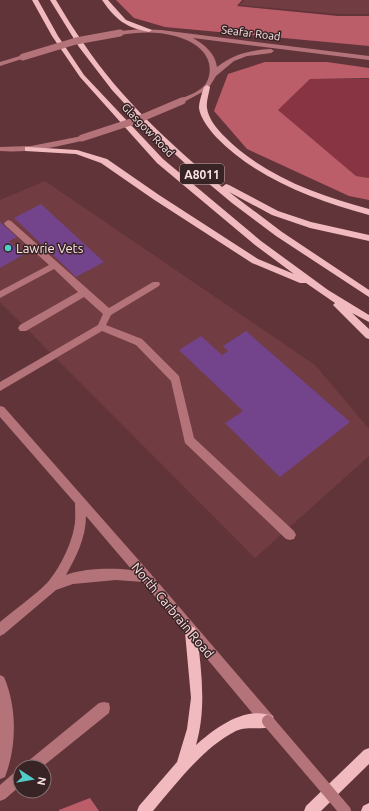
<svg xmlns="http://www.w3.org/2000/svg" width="369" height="811" font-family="Ubuntu,sans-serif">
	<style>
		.built { fill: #713c42 }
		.green { fill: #893442 }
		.forest { fill: #bc5d6a }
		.building { fill: #73448c }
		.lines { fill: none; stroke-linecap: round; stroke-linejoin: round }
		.minor { fill: #b37379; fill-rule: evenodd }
		.major { fill: #f0babe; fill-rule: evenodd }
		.minor-bridge-far1 { stroke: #b37379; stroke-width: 7 }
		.minor-bridge { stroke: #b37379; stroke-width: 12 }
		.poi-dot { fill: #53cdca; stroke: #382325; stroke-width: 1.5 }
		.labels { text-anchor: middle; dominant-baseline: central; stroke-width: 3; stroke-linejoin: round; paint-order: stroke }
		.far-street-label { font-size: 11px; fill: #fee6e8; stroke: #382325 }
		.shield { fill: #382325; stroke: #c3acae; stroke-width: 1 }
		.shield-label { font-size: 12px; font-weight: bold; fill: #fee6e8 }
		.poi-label { font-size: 13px; fill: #fee6e8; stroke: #382325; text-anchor: start }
		.street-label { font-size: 13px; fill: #fee6e8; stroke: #382325 }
	</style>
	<rect width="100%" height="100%" fill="#61343a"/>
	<g class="built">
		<path d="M245 0H369V14H338L240 5Z"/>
		<path d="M45 181 315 365 369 429V456L255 558 0 302V200Z"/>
	</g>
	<path class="green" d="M310 79H369V178L356 176 278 110Z"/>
	<g class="forest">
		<path d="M116 0H242L237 6 338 16H369V46L165 27 134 18Z"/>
		<path d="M265 62H327L369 68V78L310 79 278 110 356 176 369 178V200L349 196 247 149 214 111 228 74Z"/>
		<path d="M90 798 99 811H59V810Z"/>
	</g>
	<g class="building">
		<path d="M41 204 104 262 76 277 14 218Z"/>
		<path d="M0 222 17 237 9 241 23 255 0 268Z"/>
		<path d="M246 331 350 422 280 477 225 423 243 411 179 350 201 336 222 355 228 351 223 346Z"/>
	</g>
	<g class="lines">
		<g class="minor">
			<path d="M141 29 161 30 369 56V60L193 38C205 45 215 53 217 67 233 54 250 50 271 49L274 51 271 53 247 56 234 61 216 76 208 89 182 103H179V99C187 96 197 93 204 86 207 83 208 79 209 76 214 54 194 41 175 36 157 31 138 32 120 35L117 33 120 31Z"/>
			<path d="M23 55 25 56V58L0 66V62Z"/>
			<path d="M82 136H85V140C57 147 29 153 0 151V147L31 146Z"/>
			<path d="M8 220 11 221 109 308 153 282H159L160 284 159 286 111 315 106 325 142 339 179 376 194 438 294 531 296 535 294 539 290 540 286 539 185 443 171 381 136 345 102 331 0 391V382L98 325 103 314 84 297 26 331H20L18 328 20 325 78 292 54 269 0 298V291L49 265 5 225 4 223Z"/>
			<path d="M0 406 4 407 150 573 273 716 274 721 273 726 268 727 263 726 143 582 116 580 73 584 56 590 4 634 0 636V622C15 609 33 597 47 583 59 570 71 545 74 528 76 520 75 511 75 503L0 417ZM86 516 132 570C112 568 85 568 66 575 76 557 86 538 86 516Z"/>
			<path d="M0 675 4 677C17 707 17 746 5 777L0 779Z"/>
			<path d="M104 702 109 703 110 708 109 713 42 767H25L27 762 99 703Z"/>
			<path d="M20 770V786L5 799 0 801V785L15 772Z"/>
		</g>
		<g class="major">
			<path d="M32 0H38L58 36 84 75 163 159 261 241 328 290 369 315V322L352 313 369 329V339L366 338 333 305 335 303 306 283H300L252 263 153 199 101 163 76 154 25 151V147H28L77 150 107 159 159 195 258 259 294 274 255 245 157 163 80 77 52 36Z"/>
			<path d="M50 0H56C65 15 74 30 84 44 121 99 171 145 222 187L226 184 229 185 278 211 311 222 369 235V241L310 228 272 215 229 192 282 232 369 290V297L276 236 232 203 190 168 149 130 112 90 79 47Z"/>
			<path d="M102 0H108L126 20 152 30 149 32C125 27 116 20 102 0Z"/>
			<path d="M207 85 210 87C209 93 206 102 207 108 208 118 217 129 224 136 262 175 317 195 369 209V215C314 200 257 179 216 137 210 130 200 118 199 108 199 102 202 93 204 87Z"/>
			<path d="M191 626 195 628 197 632C201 670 207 707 196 745 215 728 245 705 273 716L274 721 273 726C260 731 246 725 234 732 203 748 175 785 153 811H137L139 806 177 762 187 729 191 698 185 632 187 628Z"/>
			<path d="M369 748V764L321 811H304L306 806 364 750Z"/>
			<path d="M369 803V811H361L363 806Z"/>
		</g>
		<g class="minor-bridge-far1">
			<path d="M23 57 76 41 120 33"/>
			<path d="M82 138 137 120 182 101"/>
		</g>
		<path class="minor-bridge" d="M268 721 345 811"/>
	</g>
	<circle class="poi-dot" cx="8" cy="248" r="4"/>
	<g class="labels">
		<g class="far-street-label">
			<text transform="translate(251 33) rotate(7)">Seafar Road</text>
			<text transform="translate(148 130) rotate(46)">Glasgow Road</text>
		</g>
		<rect class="shield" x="180" y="164" width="44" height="20" rx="3"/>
		<g class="shield-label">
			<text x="202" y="174">A8011</text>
		</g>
		<g class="poi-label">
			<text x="16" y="248">Lawrie Vets</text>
		</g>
		<g class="street-label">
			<text transform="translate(173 610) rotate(50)">North Carbrain Road</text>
		</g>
	</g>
	<g transform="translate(32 779) rotate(102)"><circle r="19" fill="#382325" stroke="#877173"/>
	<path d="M0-3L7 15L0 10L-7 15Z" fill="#53cdca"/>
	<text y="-6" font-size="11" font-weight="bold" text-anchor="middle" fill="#fee6e8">N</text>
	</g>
</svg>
